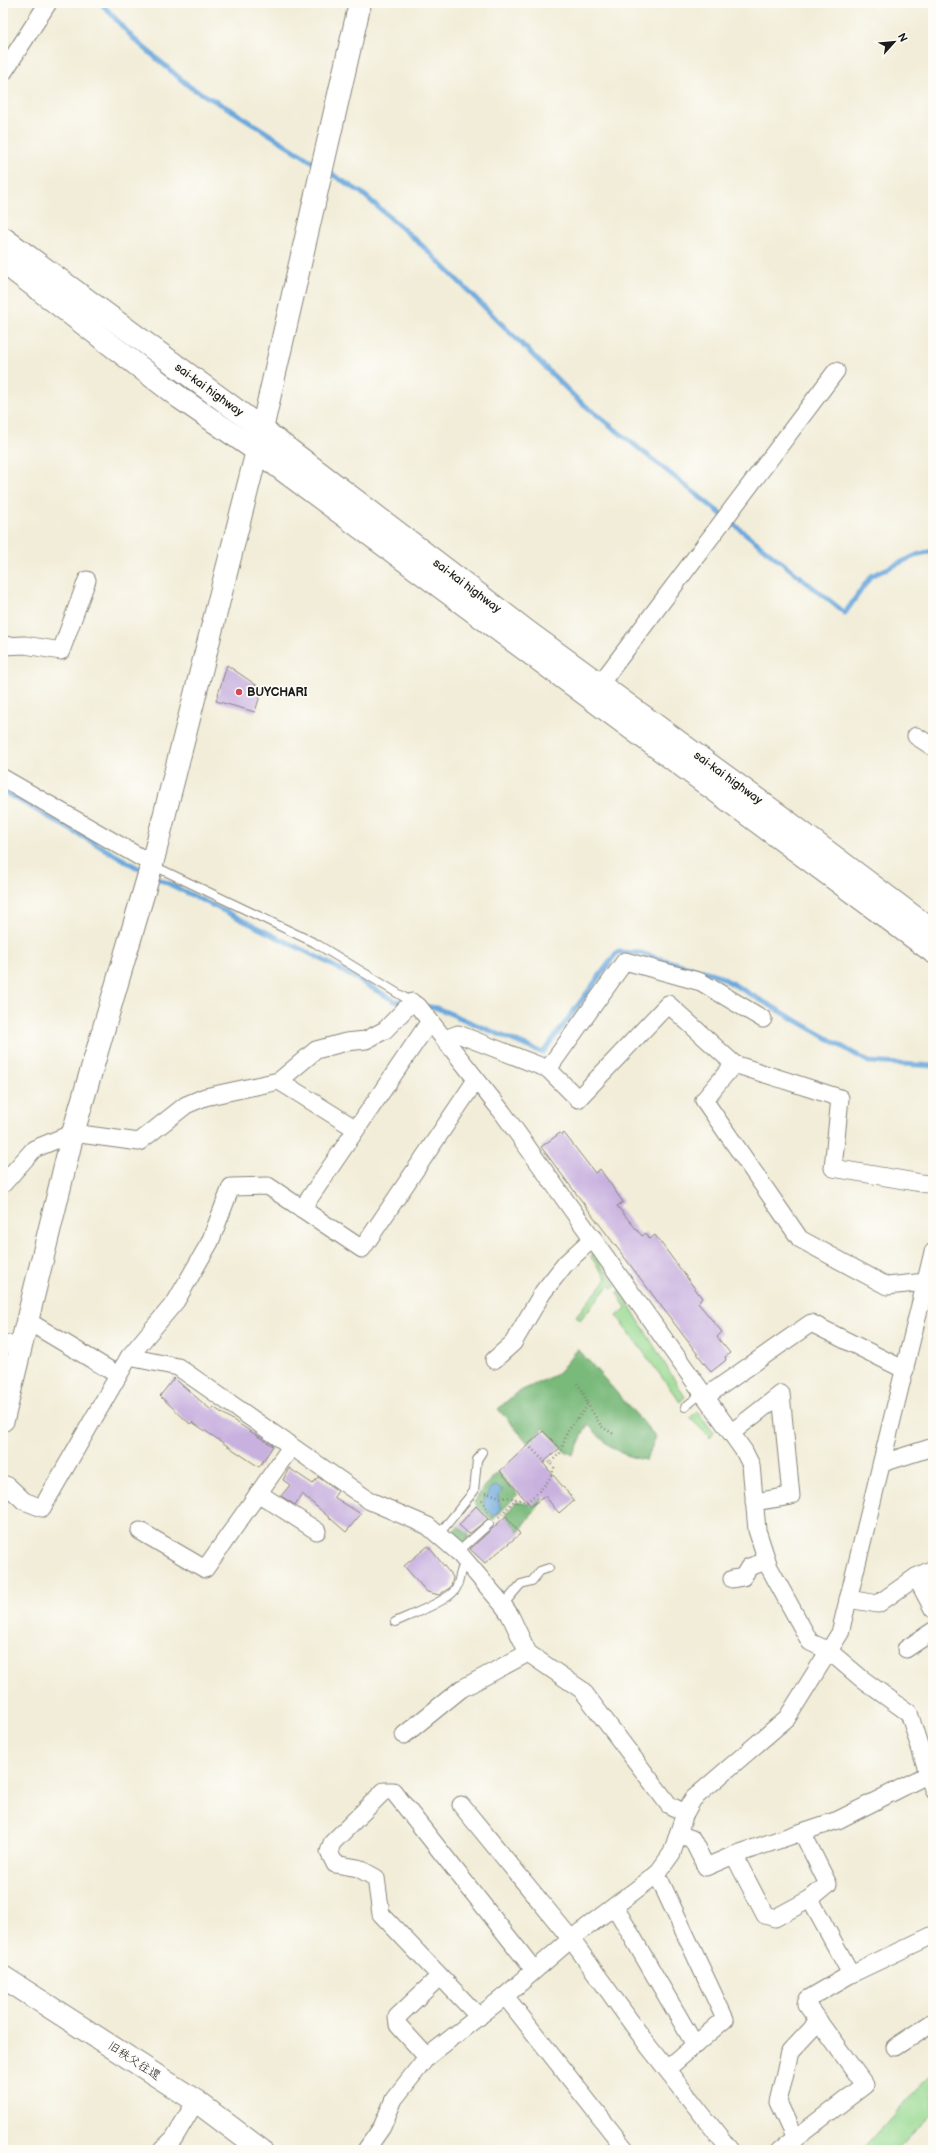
<svg xmlns="http://www.w3.org/2000/svg" width="936" height="2153" font-family="'Balsamiq Sans','Klee One',sans-serif">
	<style>
		.green { fill: #97d990; stroke: #5a7a56 }
		.forest { fill: #79b97a; stroke: #4a6a4b }
		.water { fill: #6ba8dc; stroke: #44627c }
		.lines { fill: none; stroke-linecap: round; stroke-linejoin: round }
		.stream { stroke: #6ba8dc; stroke-width: 5 }
		.building { fill: #c8b0df }
		.lane-casing { stroke: #87847a; stroke-width: 10 }
		.street-casing { stroke: #87847a; stroke-width: 19 }
		.secondary-casing { stroke: #87847a; stroke-width: 24 }
		.highway-casing { stroke: #87847a; stroke-width: 24 }
		.path { stroke: #87847a; stroke-width: 2.5; stroke-dasharray: 1 3; stroke-linecap: butt }
		.lane { stroke: #fff; stroke-width: 8 }
		.street { stroke: #fff; stroke-width: 17 }
		.secondary { stroke: #fff; stroke-width: 22 }
		.highway { stroke: #fff; stroke-width: 22 }
		.poi-dot { fill: #d1495b; stroke: #fdfcf7; stroke-width: 1.5 }
		.labels { text-anchor: middle; dominant-baseline: central; stroke-width: 3.5; stroke-linejoin: round; paint-order: stroke }
		.street-label { font-size: 12px; fill: #1c1c1c; stroke: #fdfcf7 }
		.poi-label { font-size: 12px; font-weight: bold; fill: #1c1c1c; stroke: #fdfcf7; text-anchor: start }
	</style>
	<rect width="100%" height="100%" fill="#fdfcf7"/>
	<filter id="ink" filterUnits="userSpaceOnUse"><feTurbulence type="fractalNoise" baseFrequency=".025" numOctaves="2"/><feDisplacementMap in="SourceGraphic" scale="8" xChannelSelector="R" yChannelSelector="G"/><feConvolveMatrix kernelMatrix="1 2 1 2 8 2 1 2 1" color-interpolation-filters="sRGB"/></filter>
	<filter id="wash" filterUnits="userSpaceOnUse"><feTurbulence type="fractalNoise" baseFrequency=".012" numOctaves="4" result="noise"/><feDisplacementMap in="SourceGraphic" scale="16" xChannelSelector="R" yChannelSelector="G"/><feGaussianBlur stdDeviation="0.9" result="paint"/><feColorMatrix in="noise" values="0 0 0 0 0 0 0 0 0 0 0 0 0 0 0 0 0 1.4 0 .05"/><feComposite in="paint" operator="in"/></filter>
	<g filter="url(#wash)">
		<rect width="100%" height="100%" fill="#f2edd8"/>
		<g class="green">
			<path d="M593 1254 617 1286 613 1289 610 1284 580 1320 576 1316 607 1279 591 1257Z"/>
			<path d="M620 1290 685 1397 680 1402 617 1316 626 1308 617 1293Z"/>
			<path d="M697 1411 714 1433 710 1438 690 1418Z"/>
			<path d="M933 2072V2114L897 2150H861Z"/>
		</g>
		<g class="forest">
			<path d="M578 1349 656 1437 646 1460C618 1456 606 1445 588 1424L573 1455 564 1450 544 1428 528 1443 498 1409 516 1393 557 1374Z"/>
			<path d="M498 1472 518 1494 492 1521 474 1503 482 1489Z"/>
			<path d="M539 1495 543 1499 519 1532 505 1515 516 1502 529 1504Z"/>
			<path d="M458 1526 470 1536 463 1545 450 1535Z"/>
		</g>
		<path class="water" d="M496 1486 503 1490 498 1495 500 1507 499 1513 493 1516 485 1507 484 1500 490 1489Z"/>
		<g class="lines">
			<g class="stream">
				<path d="M101 3 134 39 190 87 233 111 316 164"/>
				<path d="M327 171 362 193 426 249 577 399 845 613 871 576 919 554 933 551"/>
				<path d="M3 791 145 872"/>
				<path d="M153 876 323 960 395 1001 407 1003"/>
				<path d="M423 1006 437 1008 543 1053 617 952 640 953 717 975 869 1062 933 1066"/>
			</g>
		</g>
		<g id="blocks">
			<g class="building">
				<path d="M227 665 262 689 255 712 216 701Z"/>
				<path d="M560 1133 562 1135 564 1133 595 1173 600 1169 623 1202 617 1206 642 1236 646 1233 650 1239 655 1235 702 1298 698 1303 722 1332 717 1337 730 1353 725 1357 726 1360 711 1372 541 1147Z"/>
				<path d="M174 1378 211 1410 213 1407 273 1446 259 1467 192 1422 190 1424 160 1396Z"/>
				<path d="M543 1431 560 1448 543 1463 574 1500 559 1513 545 1496 531 1506 500 1471Z"/>
				<path d="M289 1468 313 1484 318 1477 338 1491 334 1497 361 1514 346 1532 302 1494 295 1505 281 1496 290 1485 283 1480Z"/>
				<path d="M476 1506 488 1519 469 1534 459 1525Z"/>
				<path d="M506 1516 520 1534 485 1563 470 1549Z"/>
				<path d="M428 1546 453 1577 451 1587 439 1595 427 1592 404 1566Z"/>
			</g>
		</g>
	</g>
	<g filter="url(#ink)">
		<use href="#blocks" fill-opacity="0" stroke="#87847a" stroke-width="1"/>
		<g class="lines">
			<defs>
				<g id="lane">
					<path d="M152 865 315 943 412 1002"/>
					<path d="M685 1407 702 1393"/>
					<path d="M439 1534 474 1491 477 1460 482 1452"/>
					<path d="M458 1552 489 1524"/>
					<path d="M503 1605 521 1584 532 1581 540 1571 549 1568"/>
					<path d="M395 1622C410 1615 446 1602 455 1590 461 1582 458 1570 466 1562"/>
				</g>
				<g id="street">
					<path d="M3 73 48 3"/>
					<path d="M3 646 25 645 61 651 87 580"/>
					<path d="M600 684 836 371"/>
					<path d="M916 736 933 747"/>
					<path d="M3 778 152 864"/>
					<path d="M418 1006 503 1113 744 1451 751 1465 757 1530 769 1567 810 1642 829 1651 862 1679 909 1713 933 1789"/>
					<path d="M445 1039 458 1034 548 1069 578 1099 668 1004 734 1064 840 1098 833 1168 933 1185"/>
					<path d="M734 1064 704 1100 800 1239 887 1286 926 1282"/>
					<path d="M548 1069 625 961 701 982 763 1019"/>
					<path d="M356 1129 279 1081 316 1050 346 1042 366 1040 385 1030 412 1002"/>
					<path d="M3 1184 34 1149 73 1133 139 1142 186 1105 205 1097 279 1081"/>
					<path d="M302 1209 430 1021"/>
					<path d="M26 1320 118 1375"/>
					<path d="M3 1343 19 1347"/>
					<path d="M129 1357 176 1301 210 1242 231 1187 268 1186 362 1249 476 1080"/>
					<path d="M494 1360 513 1343 543 1292 566 1263 593 1238"/>
					<path d="M705 1397 811 1323 905 1370"/>
					<path d="M731 1433 781 1394 791 1496 754 1502"/>
					<path d="M883 1463 933 1447"/>
					<path d="M3 1484 8 1486 24 1501 42 1508 129 1357 178 1367 370 1501 428 1526 458 1552 503 1605 510 1615 528 1653 582 1690 669 1805 685 1813"/>
					<path d="M258 1493 317 1531"/>
					<path d="M140 1531 205 1569 291 1447"/>
					<path d="M916 1577 933 1609"/>
					<path d="M732 1579 743 1577 749 1567 767 1561"/>
					<path d="M848 1599 878 1604 916 1577 933 1569"/>
					<path d="M906 1649 933 1631"/>
					<path d="M404 1735 461 1689 528 1653"/>
					<path d="M461 1805 571 1939 649 2047 730 2150"/>
					<path d="M802 1832 734 1855 765 1915 775 1918 810 1899 828 1884 802 1832 838 1820 927 1775"/>
					<path d="M678 1834 692 1839 706 1867 734 1855"/>
					<path d="M657 1874 725 2019 667 2069"/>
					<path d="M810 1899 851 1974"/>
					<path d="M615 1907 695 2045"/>
					<path d="M505 1996 626 2150"/>
					<path d="M479 2017 381 1914 376 1878 358 1868 335 1864 329 1852 332 1843 384 1791H393L534 1970"/>
					<path d="M895 2047 933 2022"/>
					<path d="M427 2057 398 2025 397 2017 439 1977"/>
					<path d="M795 2139 778 2102 790 2052 819 2021"/>
					<path d="M162 2150 174 2138 196 2101"/>
					<path d="M366 2150 382 2127 394 2099 427 2057 505 1996 571 1939 657 1874 672 1853 685 1813 693 1799 787 1718 840 1633 933 1252"/>
					<path d="M780 2150 865 2085 806 2004 808 1999 851 1974 933 1935"/>
				</g>
				<g id="secondary">
					<path d="M3 1420 73 1133 152 864 257 451 360 3"/>
					<path d="M3 1977 196 2101 261 2150"/>
				</g>
				<g id="highway">
					<path d="M3 238 262 429 528 632 780 816 933 931"/>
					<path d="M3 262 180 398 257 451 933 952"/>
				</g>
			</defs>
			<use href="#lane" class="lane-casing"/>
			<use href="#street" class="street-casing"/>
			<use href="#secondary" class="secondary-casing"/>
			<use href="#highway" class="highway-casing"/>
			<g class="path">
				<path d="M587 1403 601 1426 615 1435"/>
				<path d="M528 1445 546 1463H550"/>
				<path d="M485 1493 495 1495 500 1498 511 1497 514 1500"/>
				<path d="M482 1500 488 1512"/>
				<path d="M499 1517 516 1499 527 1502C538 1492 550 1483 554 1468L550 1463 561 1452 567 1432 585 1409 587 1403 582 1390 575 1381"/>
			</g>
			<use href="#lane" class="lane"/>
			<use href="#street" class="street"/>
			<use href="#secondary" class="secondary"/>
			<use href="#highway" class="highway"/>
		</g>
	</g>
	<circle class="poi-dot" cx="239" cy="692" r="4"/>
	<g class="labels">
		<g class="street-label">
			<text transform="translate(209 390) rotate(36)">sai-kai highway</text>
			<text transform="translate(467 586) rotate(37)">sai-kai highway</text>
			<text transform="translate(728 778) rotate(36)">sai-kai highway</text>
			<text transform="translate(134 2061) rotate(33)">旧秩父往還</text>
		</g>
		<g class="poi-label">
			<text x="247" y="692">BUYCHARI</text>
		</g>
	</g>
	<rect width="936" height="2153" fill="none" stroke="#fdfcf7" stroke-width="16"/>
	<g transform="translate(894 42) rotate(63)" stroke="#fdfcf7" stroke-width="3" paint-order="stroke">
	<path d="M0-3L7 15L0 10L-7 15Z" fill="#1c1c1c"/>
	<text y="-6" font-size="11" font-weight="bold" text-anchor="middle" fill="#1c1c1c">N</text>
	</g>
</svg>
